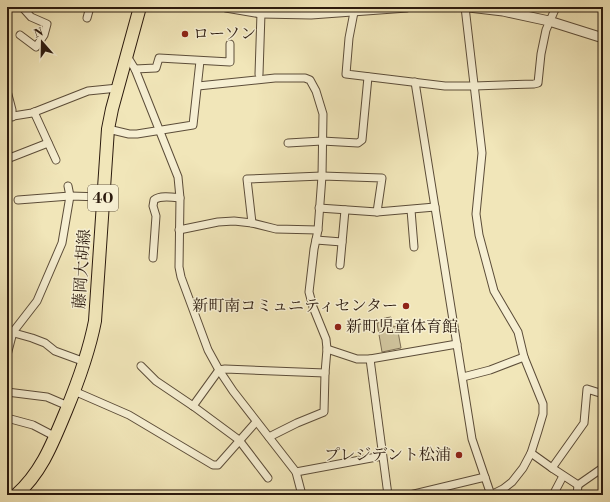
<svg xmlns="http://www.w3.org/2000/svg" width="610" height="502" font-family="'Libre Bodoni','Noto Serif JP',serif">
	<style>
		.green { fill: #cfc39c; stroke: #7d6e55 }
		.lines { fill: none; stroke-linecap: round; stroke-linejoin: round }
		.minor-casing { stroke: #5c4d39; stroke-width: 9 }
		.tertiary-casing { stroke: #5c4d39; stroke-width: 11 }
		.primary-casing { stroke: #2b1a0e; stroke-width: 14 }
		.minor { stroke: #f6efd2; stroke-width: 7 }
		.tertiary { stroke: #f6efd2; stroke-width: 9 }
		.primary { stroke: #f1e6b9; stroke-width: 12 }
		.poi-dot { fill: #8f2418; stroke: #f6efd2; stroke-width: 1.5 }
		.labels { text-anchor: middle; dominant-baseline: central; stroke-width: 3; stroke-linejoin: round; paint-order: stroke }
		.shield { fill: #f6efd2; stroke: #685a49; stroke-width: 1 }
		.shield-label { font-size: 15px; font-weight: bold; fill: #2b1a0e }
		.poi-label { font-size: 16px; fill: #2b1a0e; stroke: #f6efd2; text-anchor: start }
		.street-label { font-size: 16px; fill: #2b1a0e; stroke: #f6efd2 }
	</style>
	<rect width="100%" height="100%" fill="#f1e6b9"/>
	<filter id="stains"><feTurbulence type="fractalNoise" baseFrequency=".005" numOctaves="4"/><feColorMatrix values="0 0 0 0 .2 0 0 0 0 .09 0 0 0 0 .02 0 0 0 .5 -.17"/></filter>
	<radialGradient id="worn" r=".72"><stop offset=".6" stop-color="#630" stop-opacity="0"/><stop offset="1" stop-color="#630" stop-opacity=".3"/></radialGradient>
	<path class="green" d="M391 317 393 327 397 326 401 348 382 352 377 323 385 322 384 318Z"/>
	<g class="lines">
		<defs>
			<g id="minor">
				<path d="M355 7 349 38 346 74 445 86H474L534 84 538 83 541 54 546 30 556 7"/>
				<path d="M87 18 90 7"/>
				<path d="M20 35 36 47 44 35 47 24 31 17 22 7"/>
				<path d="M127 56 135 69 178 177 180 198 179 267 181 277 208 350 219 370 233 391 296 472 302 495"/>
				<path d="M135 69 156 68 159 58 230 62V44"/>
				<path d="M259 74 261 13"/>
				<path d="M415 82 472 439 491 495 503 489 512 482 523 468 531 453 538 431 543 414V404L524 357 518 332 494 291 479 235 476 214 482 153 465 7"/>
				<path d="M198 86 275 78H305L310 80 316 91 323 114 322 176 318 230 314 249 309 292 313 307 326 339 327 349 325 373 324 412 297 423 269 437"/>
				<path d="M7 91 12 110V117"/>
				<path d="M34 112 56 160"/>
				<path d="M7 117 32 113 88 91 118 88"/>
				<path d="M108 129 129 134H137L193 125 200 61"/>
				<path d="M288 143 322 141 358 143 362 140 368 77"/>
				<path d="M7 159 48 143"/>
				<path d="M18 200 70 196 103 197"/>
				<path d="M319 208 377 212 435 207"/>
				<path d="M411 210 414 247"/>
				<path d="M252 223 247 179 322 176 382 178 377 212"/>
				<path d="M179 230 218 222 234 221 252 223 276 229 318 230"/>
				<path d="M316 240 342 242"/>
				<path d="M153 258 156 216 153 206 154 200C160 195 172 197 180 198"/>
				<path d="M340 265 345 210"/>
				<path d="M7 331 32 338 45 343 55 351 85 362"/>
				<path d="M327 349 357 359H370L457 344"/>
				<path d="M7 355 13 332 37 301 62 243 70 196 68 186"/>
				<path d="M370 359 388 495"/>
				<path d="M141 366 156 381 193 406 239 440 268 478"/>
				<path d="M463 377 490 370 524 357"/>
				<path d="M74 391 129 415 213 465H218L256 422"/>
				<path d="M7 392 47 397 68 406"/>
				<path d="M193 406 219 370 225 369 325 373"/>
				<path d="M7 418 33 425 56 437"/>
				<path d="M531 453 552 468 584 423 587 389 603 394"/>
				<path d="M552 468 578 485 601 469 603 470"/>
				<path d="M296 472 382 456"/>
				<path d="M410 495 485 477"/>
				<path d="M553 495 563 476"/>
				<path d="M577 495 578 485"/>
			</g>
			<g id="tertiary">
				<path d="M226 7 261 13 311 14 407 7"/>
				<path d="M469 7 503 11 549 21 603 38"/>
			</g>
			<path id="primary" d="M16 495C42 472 53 442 66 411 78 382 89 352 95 321L108 129 112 109 140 7"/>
		</defs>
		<use href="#minor" class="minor-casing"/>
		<use href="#tertiary" class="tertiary-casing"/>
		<use href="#primary" class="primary-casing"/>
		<use href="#minor" class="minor"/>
		<use href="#tertiary" class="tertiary"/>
		<use href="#primary" class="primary"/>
	</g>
	<g class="poi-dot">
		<circle cx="185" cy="34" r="4"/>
		<circle cx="406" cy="306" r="4"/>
		<circle cx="338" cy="327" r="4"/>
		<circle cx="459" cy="455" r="4"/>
	</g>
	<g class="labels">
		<rect class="shield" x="88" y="185" width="30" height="26" rx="3"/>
		<g class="shield-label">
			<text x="103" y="198">40</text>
		</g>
		<g class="poi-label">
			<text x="193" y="34">ローソン</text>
			<text x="398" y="306" text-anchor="end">新町南コミュニティセンター</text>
			<text x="346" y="327">新町児童体育館</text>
			<text x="451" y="455" text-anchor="end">プレジデント松浦</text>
		</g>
		<g class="street-label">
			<text transform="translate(82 269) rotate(-86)">藤岡大胡線</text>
		</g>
	</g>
	<rect width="610" height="502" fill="none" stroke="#f1e6b9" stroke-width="24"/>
	<rect x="8" y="8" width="594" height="486" fill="none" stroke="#2b1a0e" stroke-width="2"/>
	<rect x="12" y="12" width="586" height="478" fill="none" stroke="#2b1a0e"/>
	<g transform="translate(42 42) rotate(340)" stroke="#f6efd2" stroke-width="3" paint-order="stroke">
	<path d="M0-3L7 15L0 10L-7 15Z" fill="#2b1a0e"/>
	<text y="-6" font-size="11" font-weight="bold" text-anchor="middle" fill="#2b1a0e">N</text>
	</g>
	<rect width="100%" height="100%" filter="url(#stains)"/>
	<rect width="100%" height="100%" fill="url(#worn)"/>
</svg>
